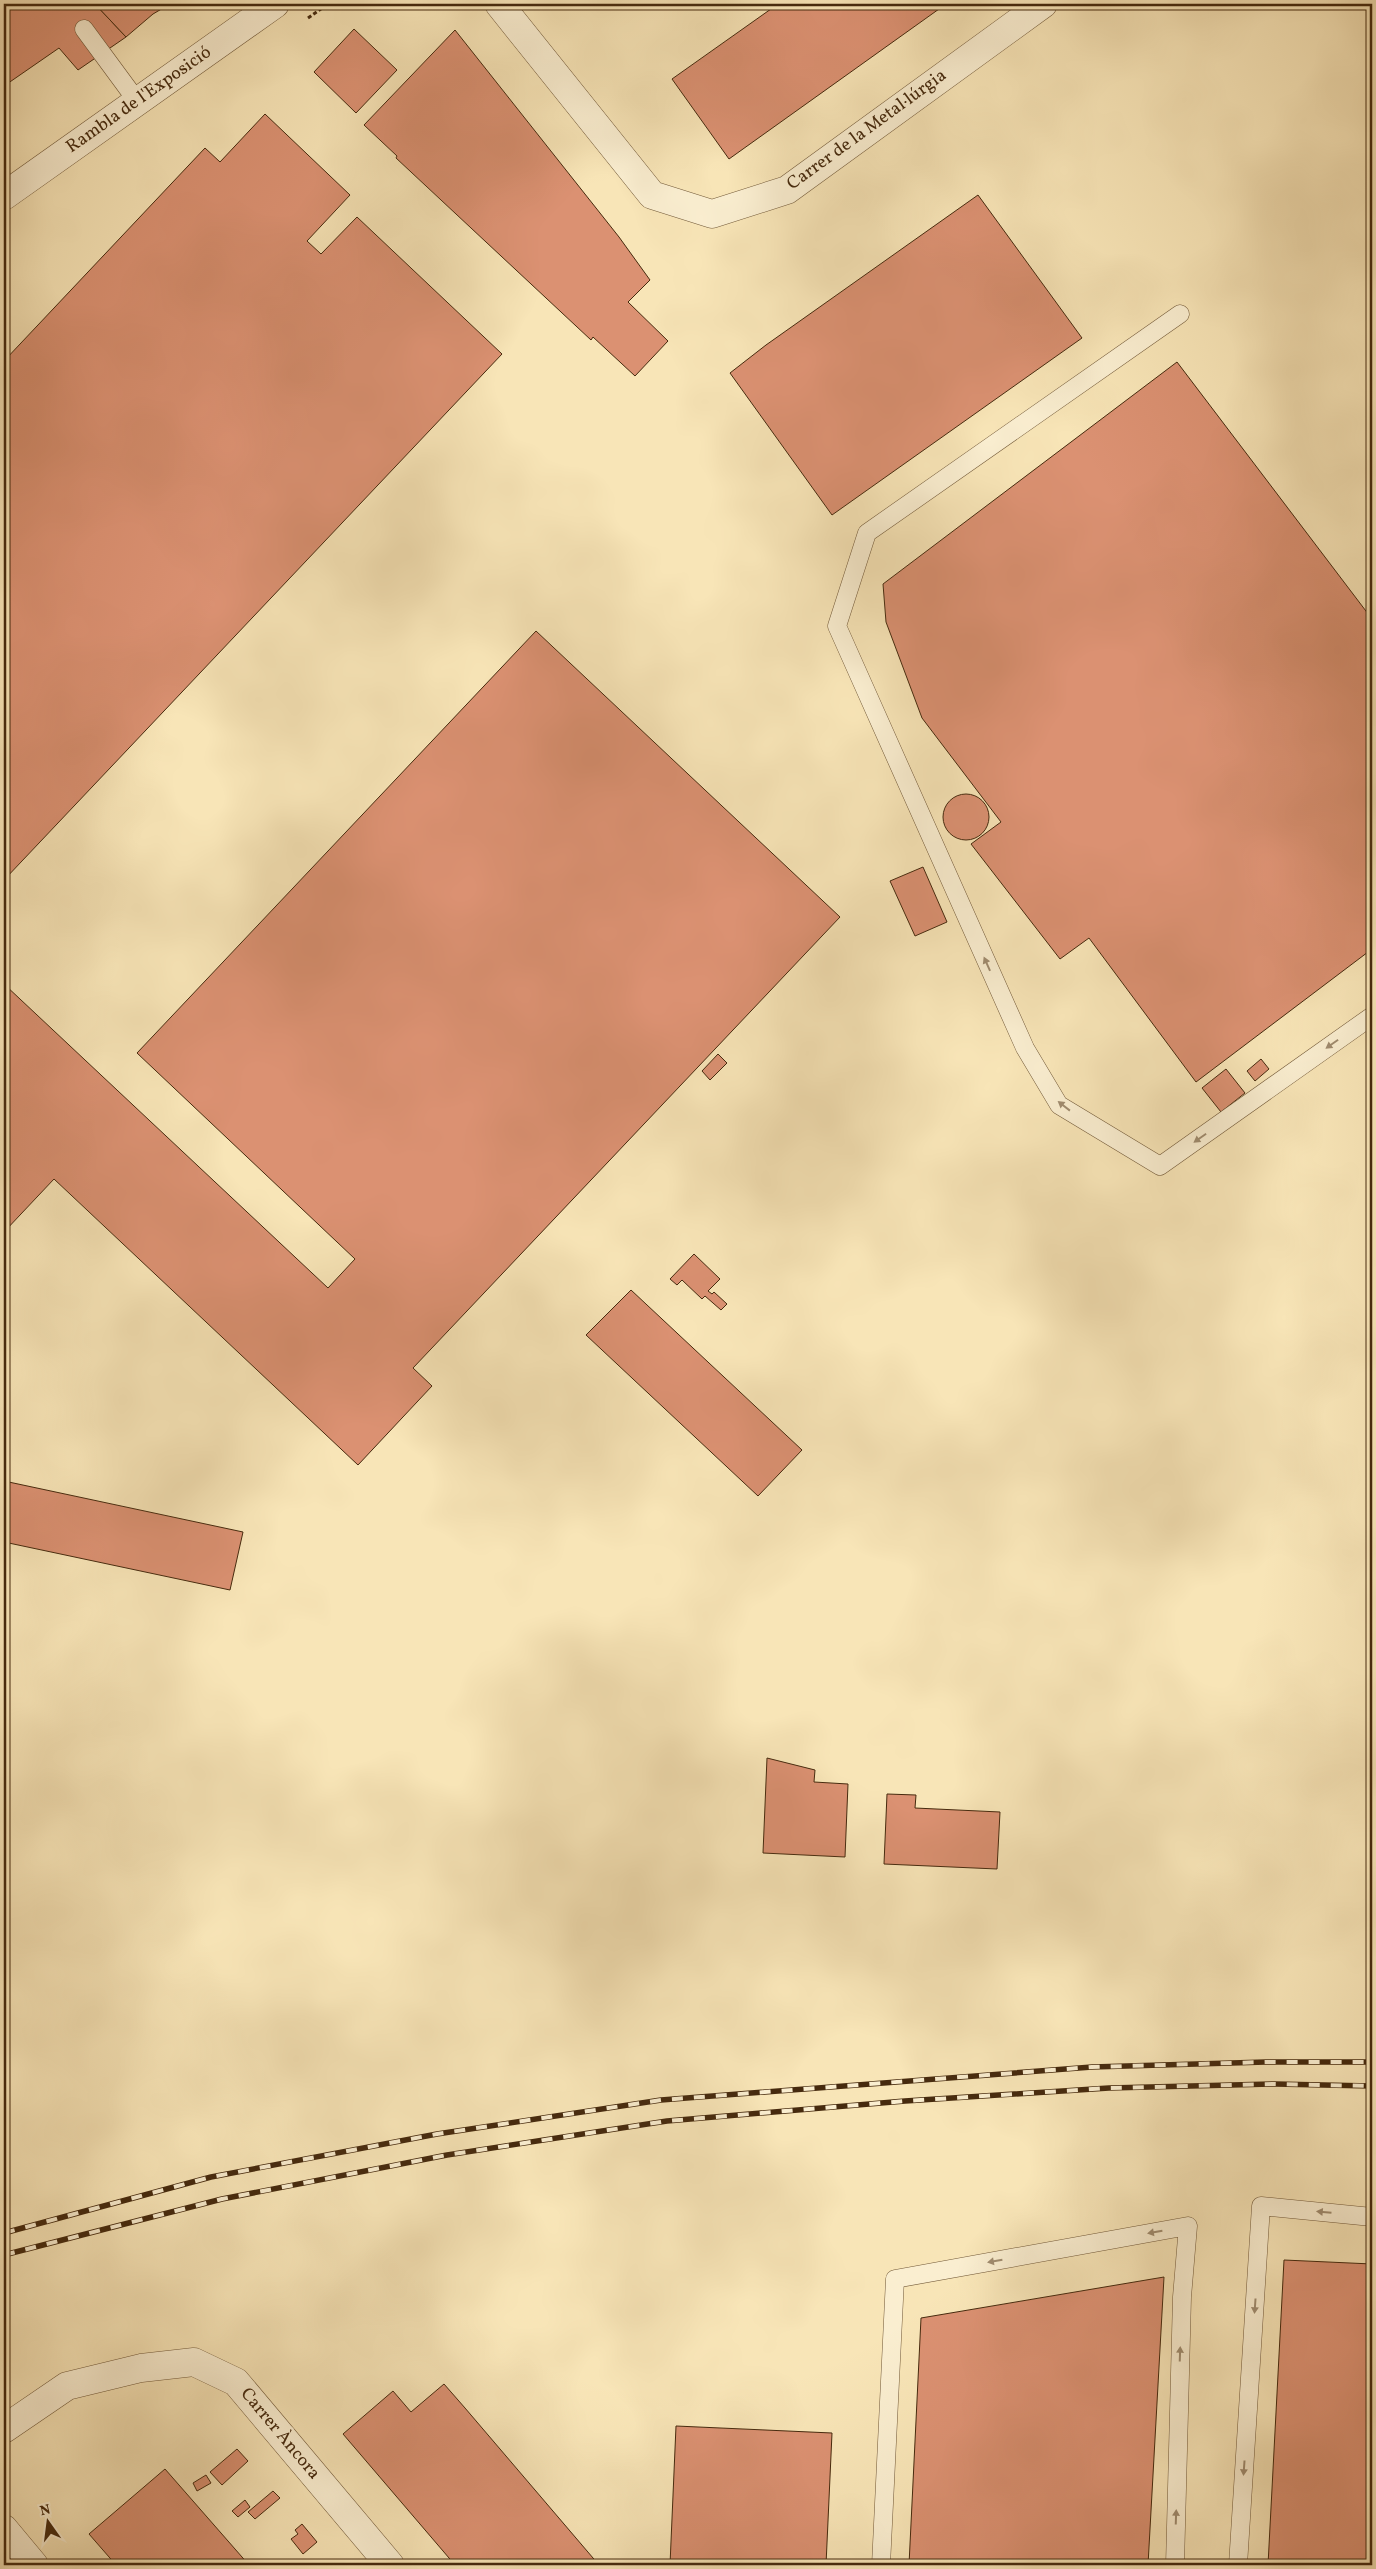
<svg xmlns="http://www.w3.org/2000/svg" width="1376" height="2569" font-family="Vollkorn,serif">
	<style>
		.building { fill: #db9172; stroke: #462a0e }
		.lines { fill: none; stroke-linecap: round; stroke-linejoin: round }
		.lane-casing { stroke: #725938; stroke-width: 19 }
		.street-casing { stroke: #725938; stroke-width: 29 }
		.path { stroke: #462a0e; stroke-width: 3; stroke-dasharray: 4 2.5; stroke-linecap: butt }
		.lane { stroke: #faeed0; stroke-width: 18 }
		.street { stroke: #faeed0; stroke-width: 28 }
		.rail-casing { stroke: #462a0e; stroke-width: 5.5 }
		.rail { stroke: #faeed0; stroke-width: 4; stroke-dasharray: 11; stroke-linecap: butt }
		.oneway { fill: #a08c6f }
		.labels { text-anchor: middle; dominant-baseline: central; stroke-width: 5; stroke-linejoin: round; paint-order: stroke }
		.street-label { font-size: 18px; fill: #462a0e; stroke: #faeed0 }
	</style>
	<rect width="100%" height="100%" fill="#f8e5b7"/>
	<filter id="stains"><feTurbulence type="fractalNoise" baseFrequency=".004" numOctaves="4"/><feColorMatrix values="0 0 0 0 .2 0 0 0 0 .09 0 0 0 0 .02 0 0 0 .5 -.17"/></filter>
	<radialGradient id="worn" r=".72"><stop offset=".6" stop-color="#630" stop-opacity="0"/><stop offset="1" stop-color="#630" stop-opacity=".3"/></radialGradient>
	<g class="building">
		<path d="M4 4H95L126 37 78 70 59 48 4 86Z"/>
		<path d="M95 4H170L153 14 126 37Z"/>
		<path d="M778 4H946L729 159 672 79Z"/>
		<path d="M354 29 397 70 356 113 314 72Z"/>
		<path d="M455 30 619 237 650 280 628 302 668 341 635 376 593 337 591 340 396 158 397 156 364 125Z"/>
		<path d="M265 114 350 195 307 241 321 254 357 217 502 354 4 880V361L205 148 220 162Z"/>
		<path d="M978 195 1082 338 832 515 730 373 766 345Z"/>
		<path d="M1177 362 1372 619V949L1196 1082 1089 938 1060 959 971 844 1001 822 922 718 886 622 883 584Z"/>
		<path d="M536 631 840 917 413 1368 432 1386 358 1465 54 1179 4 1232V984L328 1288 355 1259 137 1053Z"/>
		<circle cx="966" cy="817" r="23"/>
		<path d="M923 867 947 922 915 936 890 881Z"/>
		<path d="M718 1054 727 1063 710 1080 702 1071Z"/>
		<path d="M1261 1059 1269 1069 1255 1081 1247 1071Z"/>
		<path d="M1226 1069 1245 1093 1221 1112 1202 1088Z"/>
		<path d="M694 1254 720 1279 708 1291 712 1294 714 1292 727 1304 721 1310 705 1296 702 1299 682 1280 677 1285 670 1279Z"/>
		<path d="M631 1290 802 1450 758 1496 586 1335Z"/>
		<path d="M4 1481 243 1532 230 1590 4 1542Z"/>
		<path d="M767 1758 815 1770 814 1782 848 1784 845 1857 763 1853Z"/>
		<path d="M887 1794 916 1795 915 1808 1000 1812 997 1869 884 1864Z"/>
		<path d="M1284 2260 1372 2264V2565H1268Z"/>
		<path d="M1164 2277 1148 2565H909L921 2318Z"/>
		<path d="M444 2384 465 2408 599 2565H455L343 2434 393 2391 411 2412Z"/>
		<path d="M676 2426 832 2433 826 2565H670Z"/>
		<path d="M237 2449 248 2461 222 2485 210 2472Z"/>
		<path d="M165 2469 249 2565H116L89 2534Z"/>
		<path d="M206 2475 211 2483 197 2491 193 2483Z"/>
		<path d="M273 2491 280 2498 255 2519 248 2512Z"/>
		<path d="M245 2500 250 2507 238 2517 232 2511Z"/>
		<path d="M302 2524 317 2542 303 2554 291 2539 298 2534 295 2530Z"/>
	</g>
	<g class="lines">
		<defs>
			<g id="lane">
				<path d="M84 29 137 101"/>
				<path d="M1180 314 867 533 837 626 1025 1048 1059 1105 1160 1166 1372 1016"/>
				<path d="M881 2565 895 2279 1188 2226 1182 2297 1175 2565"/>
				<path d="M1238 2565 1261 2206 1372 2217"/>
			</g>
			<g id="street">
				<path d="M499 4 652 195 712 214 787 190 1043 4"/>
				<path d="M4 196 275 4"/>
				<path d="M4 2429 67 2386 141 2368 194 2362 236 2382 390 2565"/>
				<path d="M4 2529 34 2565"/>
			</g>
		</defs>
		<use href="#lane" class="lane-casing"/>
		<use href="#street" class="street-casing"/>
		<path class="path" d="M308 18 328 4"/>
		<use href="#lane" class="lane"/>
		<use href="#street" class="street"/>
		<defs>
			<g id="rail">
				<path d="M4 2233 211 2177 437 2134 661 2100 1092 2067 1266 2062H1372"/>
				<path d="M4 2255 222 2199 447 2155 667 2121 905 2101 1109 2088 1275 2084 1372 2086"/>
			</g>
		</defs>
		<use href="#rail" class="rail-casing"/>
		<use href="#rail" class="rail"/>
	</g>
	<defs><path id="oneway-solid" d="M-6-.8H1V-3.2L6.5 0L1 3.2V.8H-6Z" transform="scale(1.25)"/></defs>
	<g class="oneway">
		<use href="#oneway-solid" transform="translate(987 964) rotate(-114)"/>
		<use href="#oneway-solid" transform="translate(1332 1044) rotate(145)"/>
		<use href="#oneway-solid" transform="translate(1064 1106) rotate(-142)"/>
		<use href="#oneway-solid" transform="translate(1200 1138) rotate(145)"/>
		<use href="#oneway-solid" transform="translate(1324 2212) rotate(-175)"/>
		<use href="#oneway-solid" transform="translate(1155 2232) rotate(170)"/>
		<use href="#oneway-solid" transform="translate(995 2261) rotate(170)"/>
		<use href="#oneway-solid" transform="translate(1255 2306) rotate(94)"/>
		<use href="#oneway-solid" transform="translate(1180 2354) rotate(-88)"/>
		<use href="#oneway-solid" transform="translate(1244 2468) rotate(94)"/>
		<use href="#oneway-solid" transform="translate(1176 2517) rotate(-88)"/>
	</g>
	<g class="labels">
		<g class="street-label">
			<text transform="translate(139 100) rotate(-35)">Rambla de l'Exposició</text>
			<text transform="translate(867 130) rotate(-36)">Carrer de la Metal·lúrgia</text>
			<text transform="translate(280 2434) rotate(50)">Carrer Àncora</text>
		</g>
	</g>
	<rect width="1376" height="2569" fill="none" stroke="#f8e5b7" stroke-width="20"/>
	<rect x="5" y="5" width="1366" height="2559" fill="none" stroke="#462a0e" stroke-width="2.5"/>
	<rect x="10" y="10" width="1356" height="2549" fill="none" stroke="#462a0e"/>
	<g transform="translate(48 2522) rotate(346)" stroke="#faeed0" stroke-width="4" paint-order="stroke">
	<path d="M0-4L9 19L0 12L-9 19Z" fill="#462a0e"/>
	<text y="-8" font-size="14" font-weight="bold" text-anchor="middle" fill="#462a0e">N</text>
	</g>
	<rect width="100%" height="100%" filter="url(#stains)"/>
	<rect width="100%" height="100%" fill="url(#worn)"/>
</svg>
